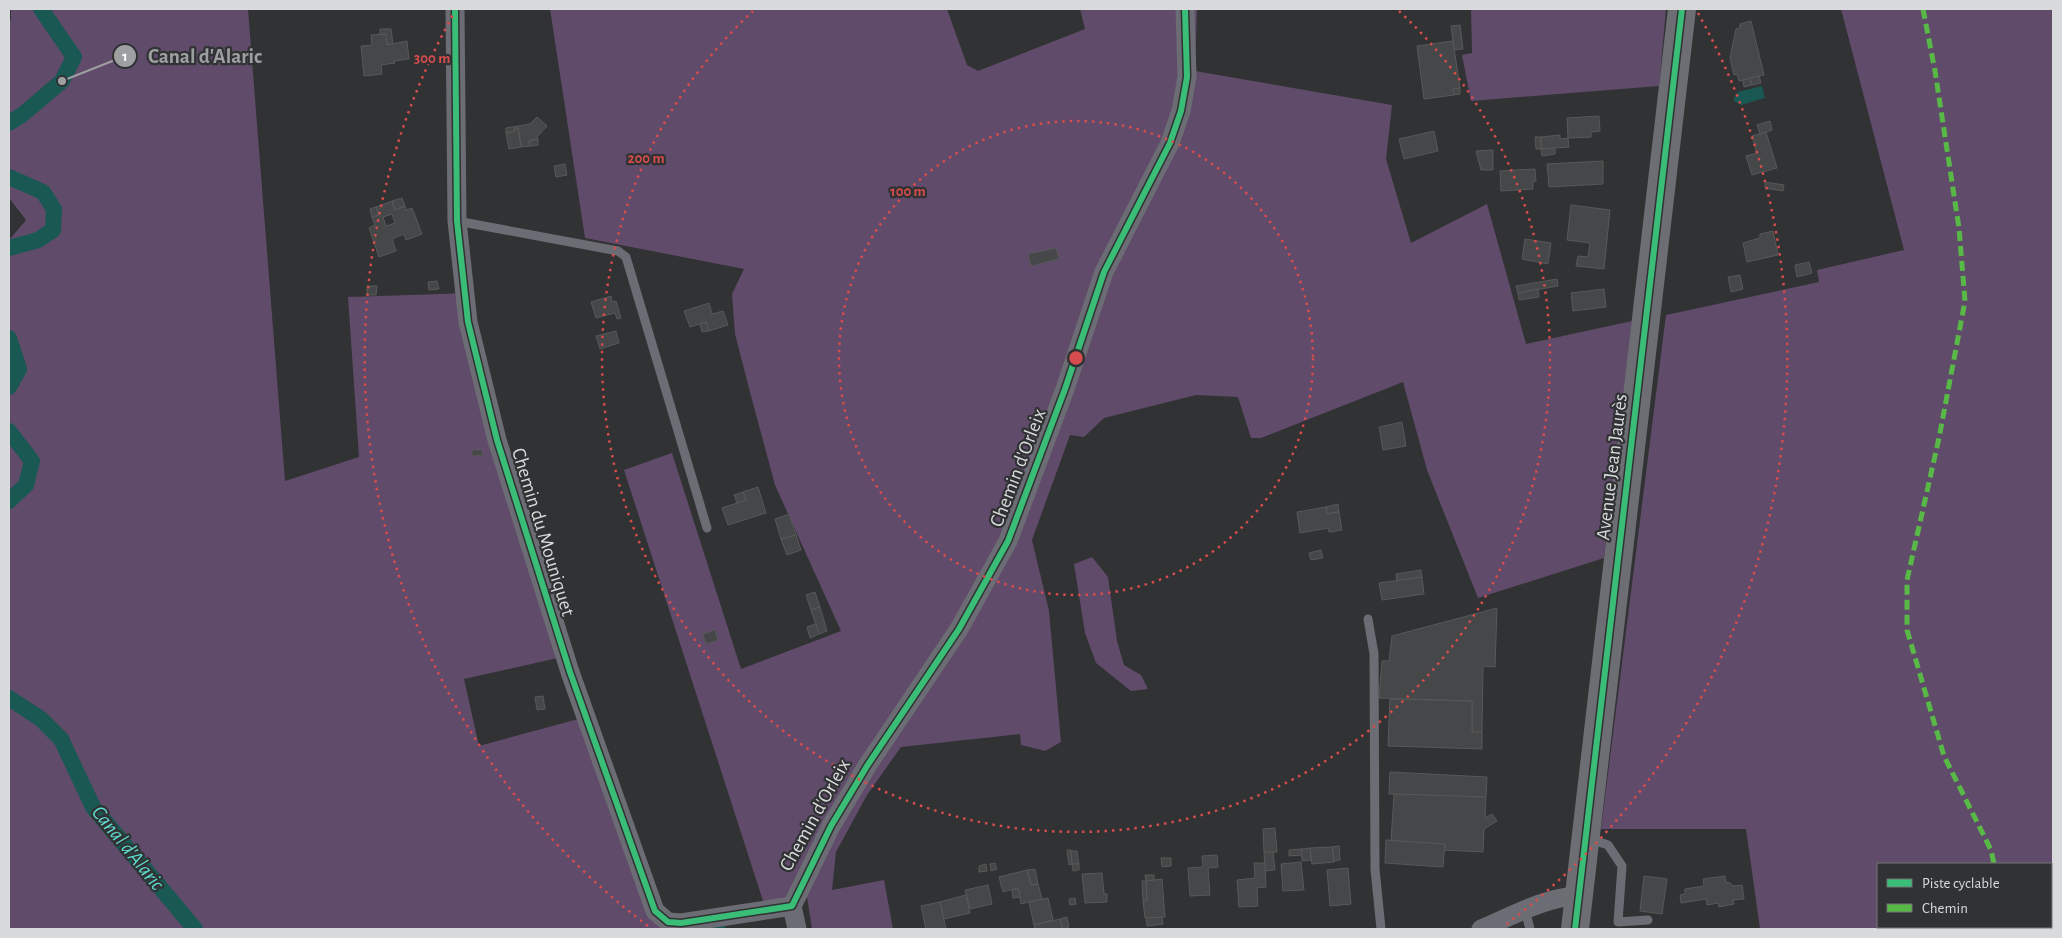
<svg xmlns="http://www.w3.org/2000/svg" width="2062" height="938" font-family="'Alegreya Sans',sans-serif">
	<style>
		.green { fill: #604b6a; fill-rule: evenodd }
		.water { fill: #1a5853 }
		.lines { fill: none; stroke-linecap: round; stroke-linejoin: round }
		.stream { stroke: #1a5853; stroke-width: 5 }
		.canal { stroke: #1a5853; stroke-width: 16 }
		.building { fill: #464748; stroke: #585859; fill-rule: evenodd }
		.lane { stroke: #6c6d74; stroke-width: 9 }
		.street { stroke: #6c6d74; stroke-width: 19 }
		.primary { stroke: #6c6e74; stroke-width: 28 }
		.quiet { stroke: #58b947; stroke-width: 5; stroke-dasharray: 10 5; stroke-linecap: butt }
		.cycleway-casing { stroke: #303234; stroke-width: 9 }
		.cycleway { stroke: #3abd76; stroke-width: 6 }
		.ring { fill: none; stroke: #d74c4c; stroke-width: 2.5; stroke-dasharray: 2.5 5 }
		.labels { text-anchor: middle; dominant-baseline: central; stroke-width: 4.5; stroke-linejoin: round; paint-order: stroke }
		.street-label { font-size: 20px; fill: #d9dadb; stroke: #303234 }
		.water-label { font-size: 21px; font-style: italic; fill: #5edccf; stroke: #303234 }
		.centre { fill: #d74c4c; stroke: #303234; stroke-width: 2.5 }
		.ring-label { font-size: 15px; text-anchor: middle; font-weight: bold; fill: #d74c4c; stroke: #303234; stroke-width: 4.5; stroke-linejoin: round; paint-order: stroke }
		.leader { fill: none; stroke: #9e9fa0; stroke-width: 2 }
		.callout-dot { fill: #9e9fa0; stroke: #303234; stroke-width: 2 }
		.mark-label { font-size: 15px; text-anchor: middle; font-weight: bold; fill: #fff }
		.callout-label { font-size: 21px; text-anchor: middle; font-weight: bold; fill: #9e9fa0; stroke: #303234; stroke-width: 4.5; stroke-linejoin: round; paint-order: stroke }
	</style>
	<rect width="100%" height="100%" fill="#313233"/>
	<g class="green">
		<path d="M11 9H248L285 481 359 457 348 297 471 293 491 398 571 655 464 679 479 746 593 715 666 929H9V240L26 220 9 198V21L11 20Z"/>
		<path d="M550 9H947L967 65 978 71 1085 29 1080 9H1197L1195 71 1392 105 1386 159 1411 243 1487 204 1526 344 1632 321 1604 558 1478 598 1427 470 1403 382 1261 438H1251L1238 397 1196 395 1104 418 1084 437 1070 435 1032 540 1049 611 1061 742 1045 751 1021 745 1020 734 901 747 867 795 836 852 832 890 884 880 893 929H812L807 897 765 907 624 470 672 453 741 669 841 631 775 485 751 396 735 334 732 294 744 269 585 238Z"/>
		<path d="M1471 9H1666L1659 86 1471 101 1462 55 1472 53Z"/>
		<path d="M1841 9H2053V929H1760L1746 829H1601L1666 315 1819 282 1817 270 1904 250ZM1878 864H2051V927H1878Z"/>
		<path d="M1092 557 1108 577 1117 641 1124 665 1141 675 1148 689 1131 691 1096 663 1085 633 1074 564Z"/>
	</g>
	<path class="water" d="M1762 86 1765 98 1741 105 1734 101V98L1738 92Z"/>
	<g class="lines">
		<path class="stream" d="M707 929 723 926"/>
		<g class="canal">
			<path d="M9 123 22 115 62 81 74 57 41 9"/>
			<path d="M9 177 43 192 54 209 53 230 38 240 9 248"/>
			<path d="M9 338 19 369 9 387"/>
			<path d="M9 431 32 461 26 485 9 501"/>
			<path d="M9 698 41 719 61 739 93 807 195 929"/>
		</g>
	</g>
	<g class="building">
		<path d="M1751 21 1764 75 1739 81 1737 74 1734 75 1730 58 1736 29 1740 28V24Z"/>
		<path d="M1460 25 1463 49 1454 50 1451 26Z"/>
		<path d="M380 29H391L393 45H387L386 34H380Z"/>
		<path d="M386 34 387 45 407 41 409 59 394 61 395 63 381 65 382 74 364 76 361 46 372 45 371 35Z"/>
		<path d="M1453 41 1460 88 1453 89 1454 95 1424 99 1417 46Z"/>
		<path d="M1759 76 1761 83 1752 85 1750 78Z"/>
		<path d="M1750 78 1752 85 1744 87 1743 80Z"/>
		<path d="M1460 88V94L1454 95 1453 89Z"/>
		<path d="M1599 116 1600 131 1591 132V137L1568 138 1567 118Z"/>
		<path d="M537 117 547 126 537 137 538 139 529 141 530 146 521 147 518 126 530 124Z"/>
		<path d="M1770 121 1772 130 1760 134 1757 125Z"/>
		<path d="M518 126 515 128V131L506 133V128Z"/>
		<path d="M515 128H518L521 147 509 149 506 133 515 131Z"/>
		<path d="M1434 131 1438 151 1404 159 1399 139Z"/>
		<path d="M1766 132 1777 168 1752 175 1746 156 1757 153 1752 136Z"/>
		<path d="M1560 135V139L1568 138 1569 147 1541 149V137Z"/>
		<path d="M1535 137H1541V149H1536Z"/>
		<path d="M538 139V145L530 146 529 141Z"/>
		<path d="M1555 148V154L1542 156 1541 149Z"/>
		<path d="M1493 150V170H1481L1476 151Z"/>
		<path d="M1603 161V184L1549 187 1547 164Z"/>
		<path d="M565 164 567 175 556 177 554 166Z"/>
		<path d="M1535 169 1536 181H1533V189L1501 191 1500 171Z"/>
		<path d="M1765 182 1784 185 1783 191 1765 188Z"/>
		<path d="M402 198 405 206 395 210 392 201Z"/>
		<path d="M392 201 395 210 405 206 406 210 412 208 422 234 406 240 404 234 392 239 396 251 379 257 369 228 375 225 372 217 379 215 376 207ZM392 214 395 223 386 226 383 217Z"/>
		<path d="M1571 205 1610 210 1604 269 1576 266 1578 256 1588 257 1590 243 1567 240Z"/>
		<path d="M376 207 379 215 372 217 370 209Z"/>
		<path d="M1773 231 1778 255 1747 262 1743 243 1760 238V234Z"/>
		<path d="M1525 239 1551 243 1548 264 1522 259Z"/>
		<path d="M1056 248 1059 259 1031 266 1028 254Z"/>
		<path d="M1809 262 1812 273 1797 277 1795 265Z"/>
		<path d="M1740 275 1743 289 1731 292 1728 277Z"/>
		<path d="M1557 279 1558 286 1518 293 1516 286Z"/>
		<path d="M437 281 439 289 429 290 428 282Z"/>
		<path d="M367 286H377L376 295H367Z"/>
		<path d="M1538 289 1539 297 1519 300 1518 293Z"/>
		<path d="M1604 289 1606 307 1573 311 1571 293Z"/>
		<path d="M611 296 612 302 616 301 621 318 617 319 615 313 596 318 591 302Z"/>
		<path d="M709 303 712 314 723 311 728 325 709 331 706 322 690 327 684 311Z"/>
		<path d="M706 322 709 331 702 332 700 324Z"/>
		<path d="M616 331 619 343 600 349 596 336Z"/>
		<path d="M1402 422 1406 446 1383 450 1379 427Z"/>
		<path d="M472 450H482L483 455 472 456Z"/>
		<path d="M758 487 766 513 728 525 722 508 746 500 743 492Z"/>
		<path d="M743 492 746 500 737 503 734 495Z"/>
		<path d="M1338 504 1339 512 1327 514 1326 507Z"/>
		<path d="M1326 507 1327 514 1339 512 1342 530 1329 532 1328 528 1300 533 1297 512Z"/>
		<path d="M789 514 796 535 781 539 775 519Z"/>
		<path d="M796 535 801 550 787 555 781 539Z"/>
		<path d="M1321 550 1323 558 1311 560 1309 553Z"/>
		<path d="M1421 570 1422 577 1397 581 1396 574Z"/>
		<path d="M1422 577 1424 594 1382 600 1379 583Z"/>
		<path d="M815 592 820 607 811 610 806 595Z"/>
		<path d="M820 607 827 631 819 634 811 610Z"/>
		<path d="M1497 608 1495 667 1483 666 1482 732H1472V701L1379 698 1382 661H1389L1392 636Z"/>
		<path d="M816 624 819 634 810 638 807 627Z"/>
		<path d="M715 630 718 640 706 644 703 634Z"/>
		<path d="M543 696 545 709 537 710 535 697Z"/>
		<path d="M1390 699 1472 701V732H1482V749L1388 746Z"/>
		<path d="M1390 772 1487 777 1486 797 1389 794Z"/>
		<path d="M1394 794 1486 797 1485 818 1492 814 1497 821 1484 829 1483 852 1444 850 1445 844 1391 841Z"/>
		<path d="M1275 828 1277 852H1264L1263 829Z"/>
		<path d="M1386 840 1445 844 1443 867 1385 863Z"/>
		<path d="M1339 846 1340 860 1334 861 1332 847Z"/>
		<path d="M1332 847 1334 862 1312 864 1310 848Z"/>
		<path d="M1310 848 1311 860 1302 861 1301 849Z"/>
		<path d="M1301 849 1302 855 1289 856V850Z"/>
		<path d="M1067 850H1071L1072 864 1069 865Z"/>
		<path d="M1071 851H1077L1079 864H1072Z"/>
		<path d="M1264 852H1273L1275 870 1265 871Z"/>
		<path d="M1217 855 1218 867 1208 868 1210 895 1190 896 1188 868 1203 867 1202 856Z"/>
		<path d="M1161 858H1171V866L1162 867Z"/>
		<path d="M1301 862 1304 890 1283 891 1281 864Z"/>
		<path d="M995 863 997 869 991 871 990 864Z"/>
		<path d="M1254 863H1265L1266 887 1257 888 1258 906 1239 907 1237 880 1255 878Z"/>
		<path d="M986 864 987 871 979 872V866Z"/>
		<path d="M1072 864H1079V870L1073 871Z"/>
		<path d="M1348 868 1351 904 1330 906 1327 870Z"/>
		<path d="M1035 869 1038 884 1031 885 1027 870Z"/>
		<path d="M1027 870 1031 885 1038 884 1042 899 1021 904 1018 888 1003 892 999 877Z"/>
		<path d="M1102 873 1104 894H1107V902L1085 903 1082 874Z"/>
		<path d="M1145 875H1154V880L1146 881Z"/>
		<path d="M1644 876 1667 879 1662 914 1640 911Z"/>
		<path d="M1725 876 1726 882 1730 883 1733 886 1742 885 1744 899 1733 900 1734 904 1719 907 1718 903 1707 905 1706 899 1681 903 1680 895 1685 894V889L1704 886 1703 879Z"/>
		<path d="M1162 879 1165 917 1145 918 1143 901 1147 900 1146 881Z"/>
		<path d="M1142 881H1146L1147 900 1143 901Z"/>
		<path d="M988 885 992 904 970 909 965 890Z"/>
		<path d="M1018 888 1020 897 1013 898 1012 890Z"/>
		<path d="M966 895 970 913 944 919 940 902Z"/>
		<path d="M1048 898 1053 920 1034 925 1029 902Z"/>
		<path d="M1075 898 1076 904 1070 905 1069 899Z"/>
		<path d="M940 902 946 929H926L921 906Z"/>
		<path d="M1067 917 1069 927 1063 929 1060 919Z"/>
		<path d="M1162 917 1163 924 1147 926 1146 918Z"/>
		<path d="M1060 919 1063 929H1035L1034 925Z"/>
	</g>
	<g class="lines">
		<g class="lane">
			<path d="M457 221 618 251 626 257 707 528"/>
			<path d="M1368 619 1374 654 1375 869 1381 929"/>
			<path d="M1590 839 1608 845 1622 866 1618 922 1648 920"/>
			<path d="M1525 910 1530 929"/>
		</g>
		<g class="street">
			<path d="M455 9 457 221 468 322 497 440 570 672 655 911 668 922 681 923 792 906"/>
			<path d="M792 906 831 826 867 766 959 629 1008 541 1065 389 1104 272 1170 143 1181 111 1187 77 1185 9"/>
			<path d="M792 906 797 929"/>
			<path d="M1481 929C1512 916 1545 897 1578 896"/>
		</g>
		<path class="primary" d="M1575 929 1682 9"/>
		<g class="quiet">
			<path d="M1923 9 1935 71 1959 228 1965 301 1939 438 1907 580V630L1944 756 1991 850 1994 864"/>
			<path d="M2008 927 2009 929"/>
		</g>
		<defs>
			<g id="cycleway">
				<path d="M455 9 457 221 468 322 497 440 570 672 655 911 668 922 681 923 792 906 831 826 867 766 959 629 1008 541 1065 389 1104 272 1170 143 1181 111 1187 77 1185 9"/>
				<path d="M1575 929 1682 9"/>
			</g>
		</defs>
		<use href="#cycleway" class="cycleway-casing"/>
		<use href="#cycleway" class="cycleway"/>
	</g>
	<g class="ring">
		<circle cx="1076" cy="358" r="237"/>
		<path d="M1399 11A474 474 0 1 1 753 11"/>
		<path d="M648 926A711 711 0 0 1 454 13M1698 13A711 711 0 0 1 1504 926"/>
	</g>
	<g class="labels">
		<g class="street-label">
			<text transform="translate(1612 467) rotate(-83)">Avenue Jean Jaurès</text>
			<text transform="translate(1018 468) rotate(-69)">Chemin d'Orleix</text>
			<text transform="translate(543 532) rotate(73)">Chemin du Mouniquet</text>
			<text transform="translate(815 815) rotate(-61)">Chemin d'Orleix</text>
		</g>
		<g class="water-label">
			<text transform="translate(128 848) rotate(51)">Canal d'Alaric</text>
		</g>
	</g>
	<circle cx="1076" cy="358" r="8" class="centre"/>
	<g class="ring-label">
		<text x="432" y="63">300 m</text>
		<text x="646" y="163">200 m</text>
		<text x="908" y="196">100 m</text>
	</g>
	<path class="leader" d="M62 81L125 56"/>
	<g class="callout-dot">
		<circle cx="62" cy="81" r="5"/>
		<circle cx="125" cy="56" r="12"/>
	</g>
	<g class="mark-label">
		<text x="125" y="61">1</text>
	</g>
	<g class="callout-label">
		<text x="205" y="63">Canal d'Alaric</text>
	</g>
	<rect width="2062" height="938" fill="none" stroke="#d9dadb" stroke-width="20"/>
	<rect x="1877" y="863" width="175" height="65" fill="#303234" stroke="#747577"/>
	<rect x="1887" y="879" width="25" height="8" fill="#3abd76" stroke="#747577"/>
	<text x="1922" y="888" font-size="15" fill="#d9dadb">Piste cyclable</text>
	<rect x="1887" y="904" width="25" height="8" fill="#58b947" stroke="#747577"/>
	<text x="1922" y="913" font-size="15" fill="#d9dadb">Chemin</text>
</svg>
